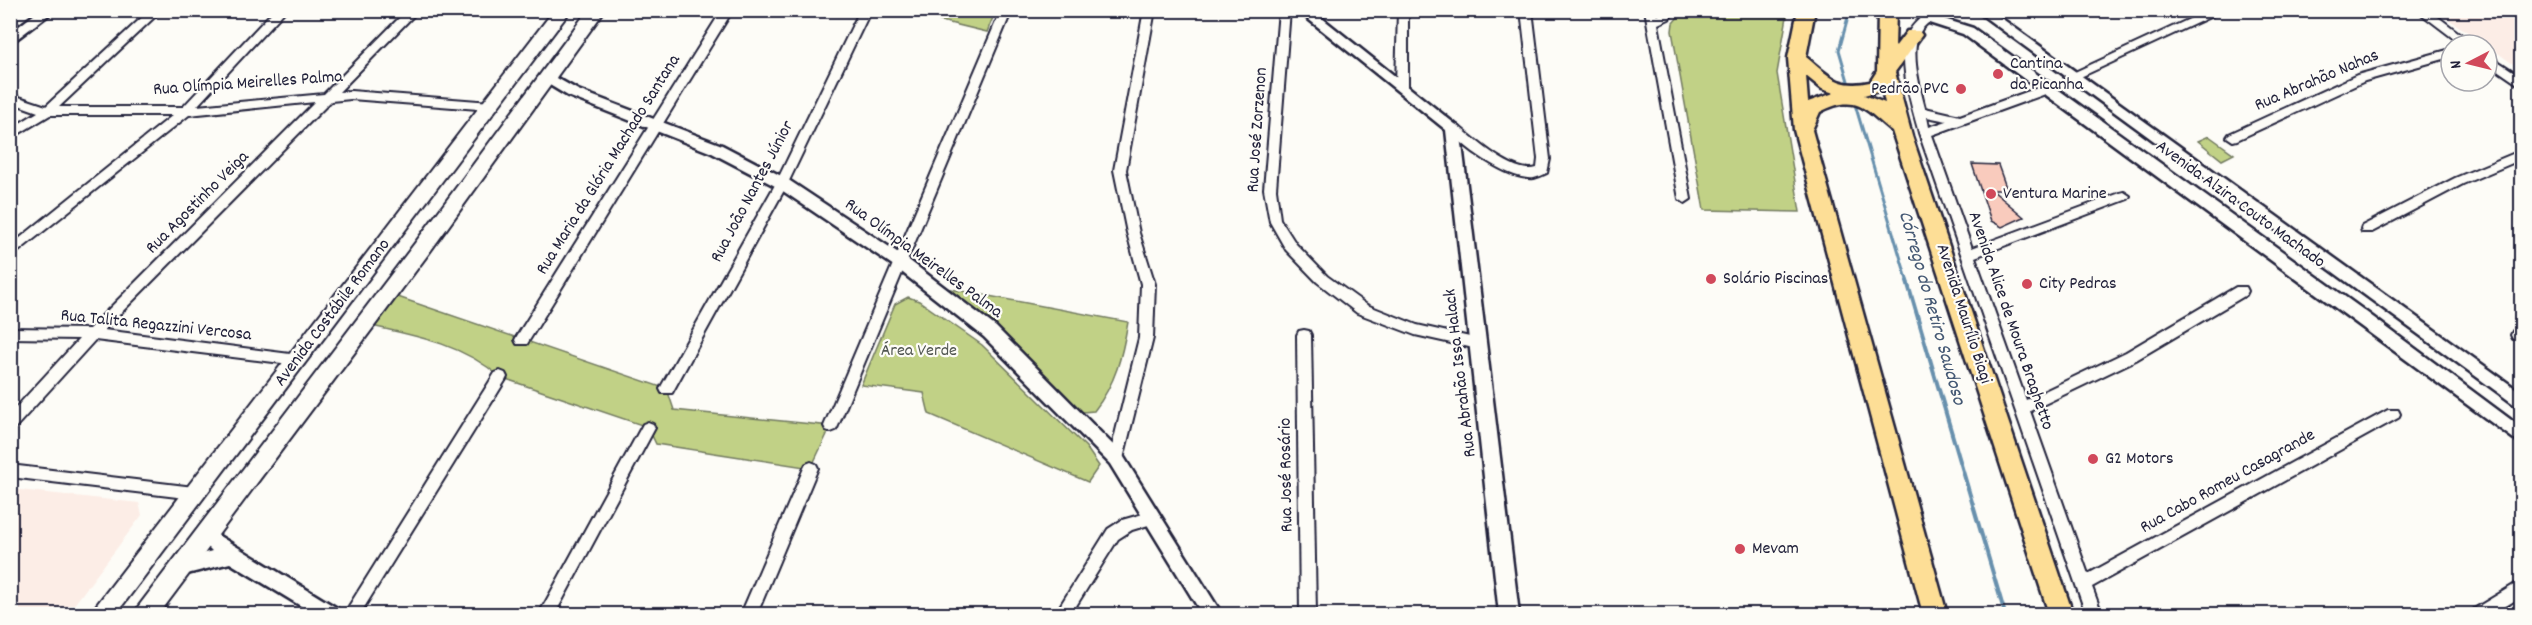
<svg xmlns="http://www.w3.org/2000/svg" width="2532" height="625" font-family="Dekko,sans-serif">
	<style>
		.built { fill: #fcede6 }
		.green { fill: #c1d186; stroke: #727a60; stroke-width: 1.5 }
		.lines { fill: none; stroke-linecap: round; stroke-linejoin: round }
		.stream-far1 { stroke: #6890ad; stroke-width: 3 }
		.stream { stroke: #6890ad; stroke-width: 4 }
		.building { fill: #f9cbbd; stroke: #22223b; stroke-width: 1.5 }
		.minor-casing { stroke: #22223b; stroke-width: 4 }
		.tertiary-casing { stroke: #22223b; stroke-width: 5 }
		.secondary-casing { stroke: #22223b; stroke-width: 4 }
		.primary-casing { stroke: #22223b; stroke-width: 5 }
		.minor { fill: #fdfcf7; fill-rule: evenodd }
		.tertiary { fill: #fdfcf7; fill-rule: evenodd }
		.secondary { fill: #fdfcf7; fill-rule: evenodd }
		.primary { fill: #fdde96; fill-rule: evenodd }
		.poi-dot { fill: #d1495b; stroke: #fdfcf7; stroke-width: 2 }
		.labels { text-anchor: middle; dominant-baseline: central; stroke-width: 4.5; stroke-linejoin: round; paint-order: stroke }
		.poi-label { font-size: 18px; fill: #22223b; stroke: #fdfcf7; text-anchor: start }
		.street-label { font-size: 18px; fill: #22223b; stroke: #fdfcf7 }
		.park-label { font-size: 18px; fill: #525752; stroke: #fdfcf7 }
		.water-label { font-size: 20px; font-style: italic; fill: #455974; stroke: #fdfcf7 }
	</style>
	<rect width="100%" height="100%" fill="#fdfcf7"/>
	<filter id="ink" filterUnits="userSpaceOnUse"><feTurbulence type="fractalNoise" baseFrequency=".0167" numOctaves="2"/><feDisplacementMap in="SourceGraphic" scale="12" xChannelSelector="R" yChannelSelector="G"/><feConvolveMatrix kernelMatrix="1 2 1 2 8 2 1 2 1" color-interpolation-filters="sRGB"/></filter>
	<g filter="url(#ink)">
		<g class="built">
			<path d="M2436 11H2521V70L2487 45Z"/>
			<path d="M11 489 139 503 142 515 67 614H11Z"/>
		</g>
		<g class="green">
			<path d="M1684 10 1788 11 1777 73 1800 212 1704 210 1672 31 1673 23Z"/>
			<path d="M900 11H977L994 15 987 32Z"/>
			<path d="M2209 136 2234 154 2222 160 2198 141Z"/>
			<path d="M940 287 1128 322C1122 356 1116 383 1094 411L1071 413Z"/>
			<path d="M395 296 667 389 674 410 831 426 811 468 656 444 648 427 500 377C464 345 418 336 372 326Z"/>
			<path d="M908 297 919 301 982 345 1086 447 1099 466 1088 482 929 414 924 393 861 385 895 304Z"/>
		</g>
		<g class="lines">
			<g class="stream-far1">
				<path d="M1850 10 1839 50 1850 88"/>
				<path d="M1854 101 1908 283"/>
			</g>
			<path class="stream" d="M1907 281 2005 614"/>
		</g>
		<path class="building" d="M1972 164 1998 165 2007 190H1992L2024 217 2002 227 1991 221Z"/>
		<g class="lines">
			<defs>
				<g id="minor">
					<path d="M150 10H162L59 107H183L274 10H286L197 106 324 94 407 10H419L339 92 351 91 491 102 497 106 491 110 351 99 331 101 104 330 298 355 303 356 305 360 303 364 298 365 95 340 15 428 10 430V414L79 339 10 338V328L89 329 315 102 189 115 10 258V246L173 115H50L10 139V129L38 112 10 102V94L46 106Z"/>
					<path d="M722 10H733L527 344H517L515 340 517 336Z"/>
					<path d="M860 10H871L788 183 672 393H662L660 389 662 385 776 183Z"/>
					<path d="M1001 10H1012L838 426 836 430 831 432 826 430 824 426Z"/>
					<path d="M1144 10H1155L1126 170 1139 233 1155 284 1153 338 1123 459 1121 463 1116 465 1111 463 1109 459 1139 338 1141 284 1127 233 1114 170Z"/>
					<path d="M1279 10H1290L1276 189 1280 219 1296 244 1327 276 1367 305 1417 325 1483 340 1485 344 1483 348 1478 349 1415 335 1357 313 1317 282 1286 250 1270 222 1264 189Z"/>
					<path d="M1398 10H1408V86L1402 90 1396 86Z"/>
					<path d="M1521 10H1532L1550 159 1547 173C1543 175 1538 177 1534 178 1509 181 1461 146 1447 128L1453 124 1457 125C1475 139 1514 176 1537 168L1538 159Z"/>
					<path d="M1645 10H1656L1657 16 1665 10H1676L1669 19 1658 24 1691 199 1685 203 1679 199Z"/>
					<path d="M1930 10H1943C1937 17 1928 22 1922 29 1908 47 1920 88 1925 108L1960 116 2043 86 2047 85 2053 89 2051 92 1932 135 1972 248 2120 193 2124 192 2130 196 2128 199 1975 257 2026 400 2126 352 2236 287H2246L2248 291 2246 295 2136 360 2030 411 2088 574 2388 410H2398L2400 414 2398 418 2092 587 2102 614H2086L1919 133C1912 106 1895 56 1910 30 1915 22 1923 16 1930 10ZM1927 117 1947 121 1929 127Z"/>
					<path d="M2209 10H2225L2074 80 2070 81 2064 77Z"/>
					<path d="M2416 10H2429L2475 45H2462Z"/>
					<path d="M2451 49V57L2365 81 2237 140 2233 141 2227 137 2229 134 2357 75Z"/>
					<path d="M2487 54 2522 77V87L2487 63Z"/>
					<path d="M2522 150V159L2463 184 2372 232H2362L2361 229 2362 226 2455 178Z"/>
					<path d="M2522 328V339H2513L2511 335 2513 331Z"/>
					<path d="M1304 330 1309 331 1311 335 1316 614H1300L1297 335 1299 331Z"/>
					<path d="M500 371 505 373 507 377 505 381 360 614H344L495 373Z"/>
					<path d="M648 422 653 424 655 428 555 614H539L643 424Z"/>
					<path d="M811 462 816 464 818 468 757 614H741L804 468 806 464Z"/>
					<path d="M10 465 194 487 199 489 202 493 199 497 194 499 10 477Z"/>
					<path d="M1150 512 1155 513 1158 518 1155 523 1132 530 1118 539 1071 614H1055L1108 529 1122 520Z"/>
					<path d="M2522 580V596L2493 614H2472L2474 609Z"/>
				</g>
				<g id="tertiary">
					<path d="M40 10H55L10 44V33Z"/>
					<path d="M1297 10H1312L1460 128 1519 614H1499L1446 130Z"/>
					<path d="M1975 10H1990L2522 393V410Z"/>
					<path d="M1928 14 1973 28 2362 309 2522 428V445L1963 34 1923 21V15Z"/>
					<path d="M548 73 578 90 722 145 787 179 906 258 996 327 1122 454 1222 614H1202L1110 464 984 337 894 266 777 187 712 153 568 96 543 81 541 78 543 75Z"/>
					<path d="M206 528 337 608 340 614H314L230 563 183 575 176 573 173 567 176 561 212 551 197 536 199 530Z"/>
				</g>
				<g id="secondary">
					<path d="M554 10H571L116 614H92L95 607Z"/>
					<path d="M588 10H605L429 253 159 614H135L138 607 415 243Z"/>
				</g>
				<path id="primary" d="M1798 10H1815L1806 57C1829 76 1838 89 1870 82L1877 71 1878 10H1896L1895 47 1907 31H1919L1922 35 1895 72 1912 136 2073 614H2049L1892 131C1866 111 1858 92 1820 112L1812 130 1947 614H1923L1794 130 1788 58ZM1806 76 1822 89 1834 93 1808 102ZM1882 90 1885 103 1864 95Z"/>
			</defs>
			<use href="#minor" class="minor-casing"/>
			<use href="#tertiary" class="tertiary-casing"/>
			<use href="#secondary" class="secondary-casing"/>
			<use href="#primary" class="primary-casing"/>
			<use href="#minor" class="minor"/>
			<use href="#tertiary" class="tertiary"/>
			<use href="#secondary" class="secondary"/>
			<use href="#primary" class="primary"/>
		</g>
	</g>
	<g class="poi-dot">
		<circle cx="1998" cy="74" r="6"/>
		<circle cx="1961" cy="89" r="6"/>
		<circle cx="1991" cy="194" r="6"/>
		<circle cx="1711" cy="279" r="6"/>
		<circle cx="2027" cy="284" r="6"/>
		<circle cx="2093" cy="459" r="6"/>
		<circle cx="1740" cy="549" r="6"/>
	</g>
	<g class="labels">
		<g class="poi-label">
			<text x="2010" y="64">Cantina<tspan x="2010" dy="21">da Picanha</tspan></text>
			<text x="1949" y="89" text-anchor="end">Pedrão PVC</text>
			<text x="2003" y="194">Ventura Marine</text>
			<text x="1723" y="279">Solário Piscinas</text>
			<text x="2039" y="284">City Pedras</text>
			<text x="2105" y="459">G2 Motors</text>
			<text x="1752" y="549">Mevam</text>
		</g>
		<g class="street-label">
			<text transform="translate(2317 81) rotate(-23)">Rua Abrahão Nahas</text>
			<text transform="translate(248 84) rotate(-4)">Rua Olímpia Meirelles Palma</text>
			<text transform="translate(1258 130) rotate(-86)">Rua José Zorzenon</text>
			<text transform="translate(609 165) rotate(-58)">Rua Maria da Glória Machado Santana</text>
			<text transform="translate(753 192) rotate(-62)">Rua João Nantes Júnior</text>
			<text transform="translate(198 203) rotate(-45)">Rua Agostinho Veiga</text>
			<text transform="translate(2240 205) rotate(36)">Avenida Alzira Couto Machado</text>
			<text transform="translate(923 259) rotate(36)">Rua Olímpia Meirelles Palma</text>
			<text transform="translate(333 313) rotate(-53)">Avenida Costábile Romano</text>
			<text transform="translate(1963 314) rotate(72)">Avenida Maurílio Biagi</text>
			<text transform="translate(2010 321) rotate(71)">Avenida Alice de Moura Braghetto</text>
			<text transform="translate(156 326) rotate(6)">Rua Talita Regazzini Vercosa</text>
			<text transform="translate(1461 373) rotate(-97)">Rua Abrahão Issa Halack</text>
			<text transform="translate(1287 475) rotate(-91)">Rua José Rosário</text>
			<text transform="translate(2228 482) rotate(-29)">Rua Cabo Romeu Casagrande</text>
		</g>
		<g class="park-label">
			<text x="919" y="351">Área Verde</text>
		</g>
		<g class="water-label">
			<text transform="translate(1931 308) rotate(74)">Córrego do Retiro Saudoso</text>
		</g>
	</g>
	<rect width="2532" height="625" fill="none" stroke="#fdfcf7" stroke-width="36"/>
	<rect x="18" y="18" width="2496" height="589" fill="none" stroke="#22223b" stroke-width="2" filter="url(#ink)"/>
	<g transform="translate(2469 63) rotate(263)"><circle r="28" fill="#fdfcf7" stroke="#a5a5ac" stroke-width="1.5"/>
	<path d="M0-4.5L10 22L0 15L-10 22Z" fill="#d1495b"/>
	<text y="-9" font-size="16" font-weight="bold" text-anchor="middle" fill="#22223b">N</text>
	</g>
</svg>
